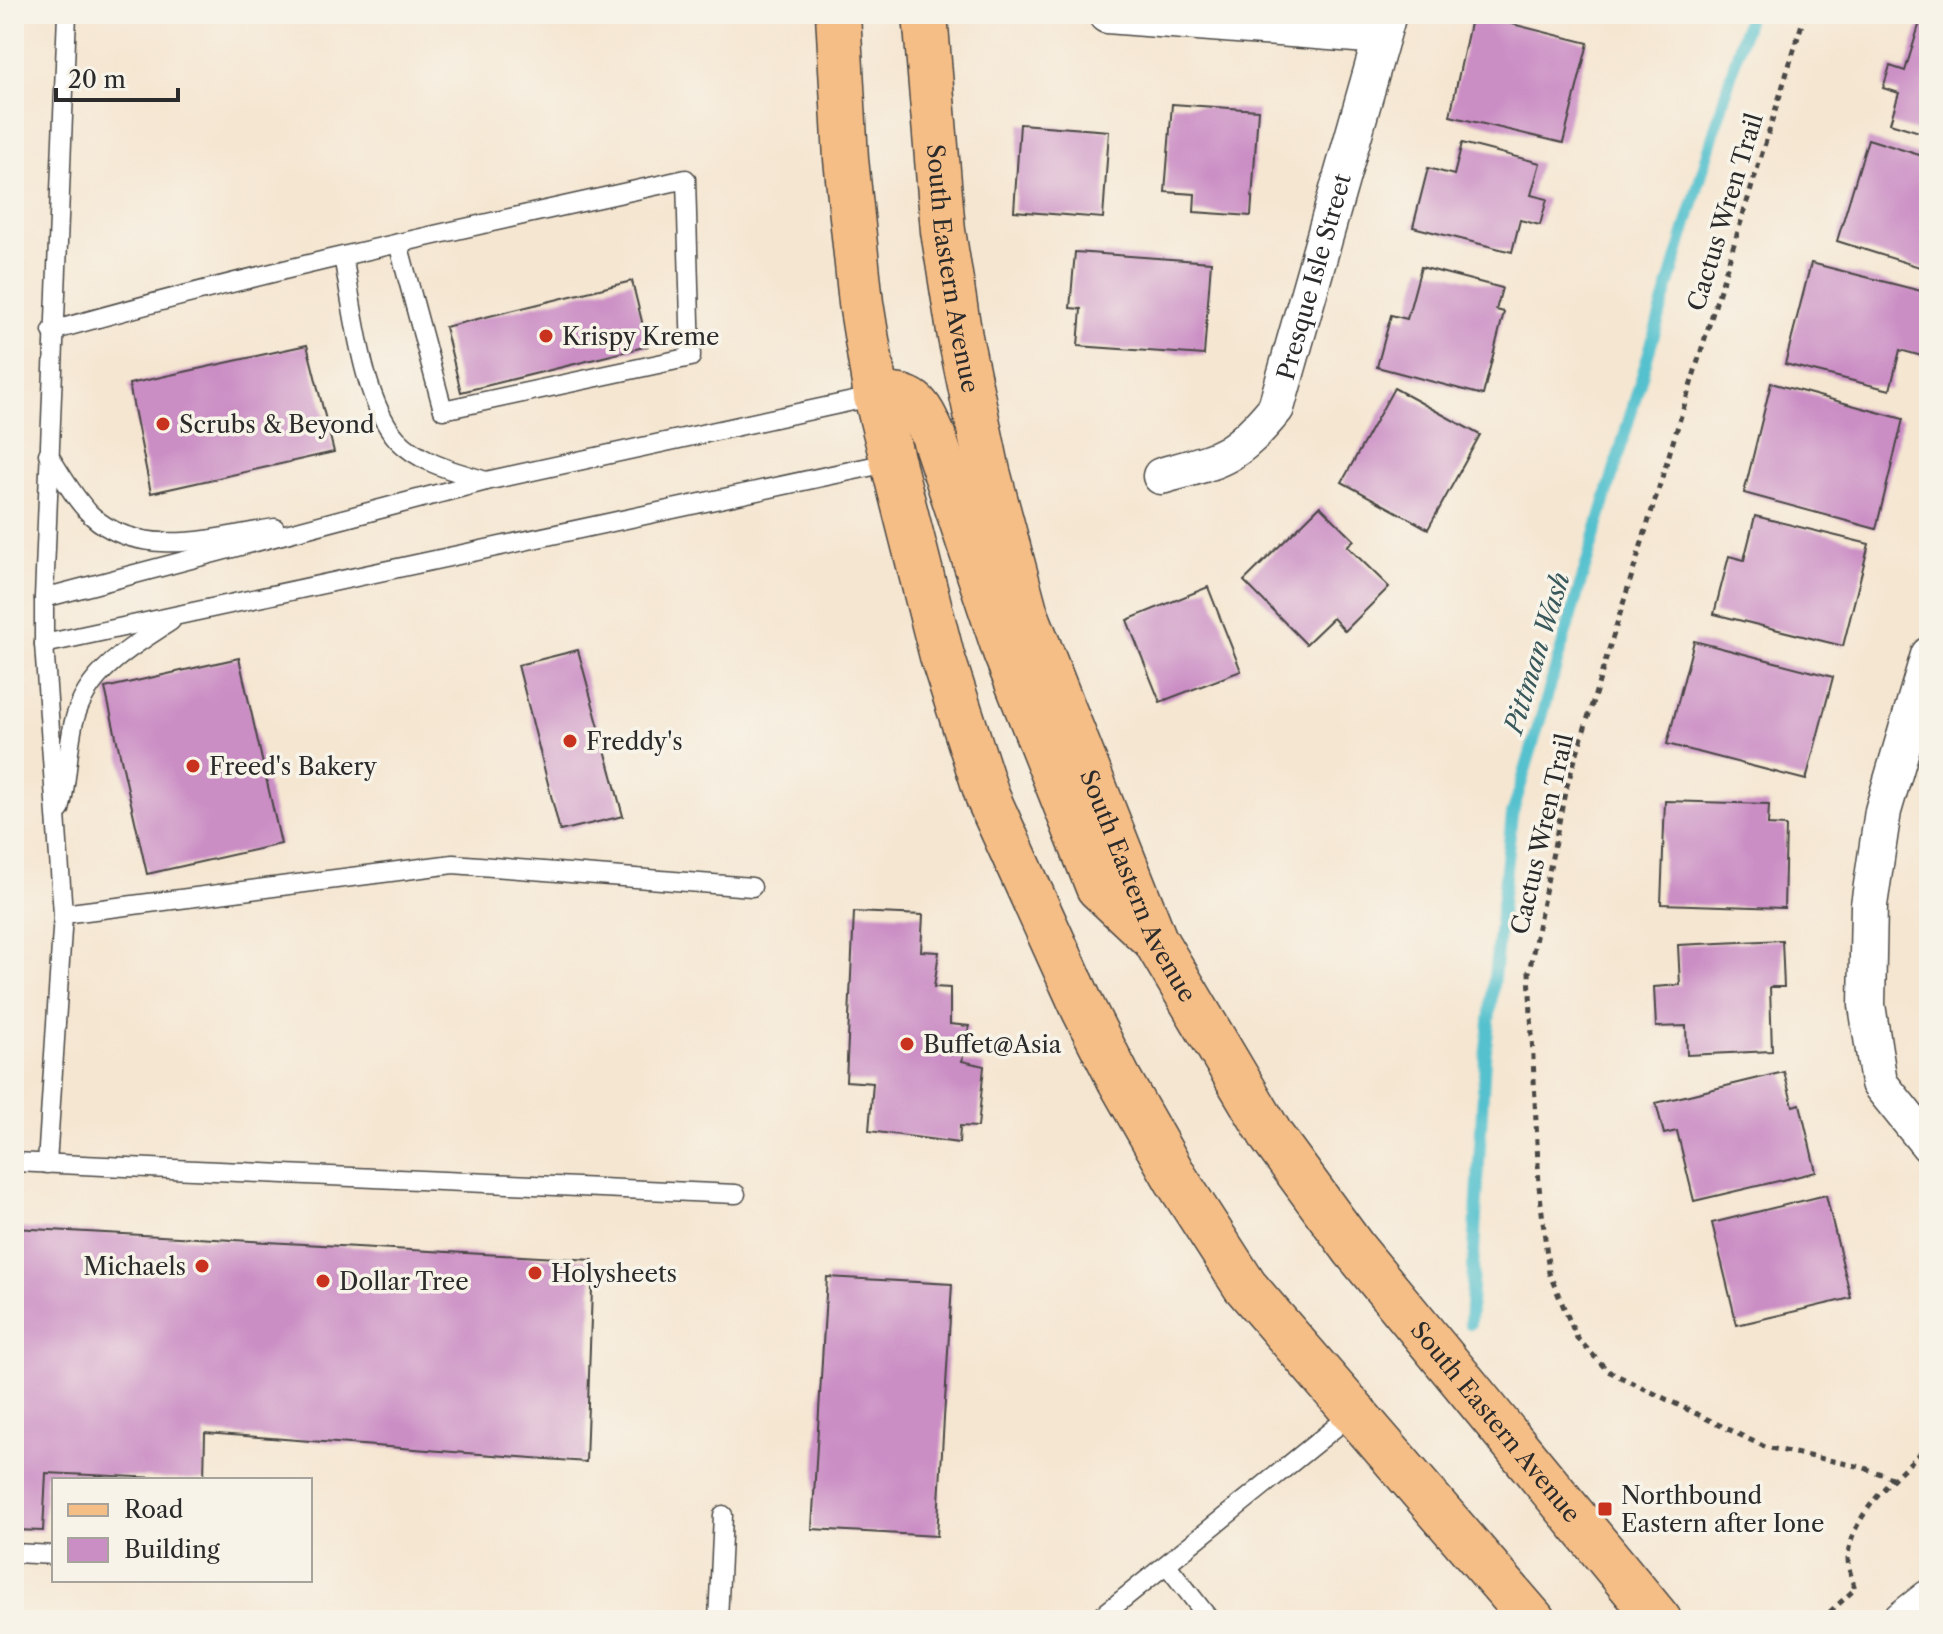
<svg xmlns="http://www.w3.org/2000/svg" width="1943" height="1634" font-family="'Libre Caslon Text',serif">
	<style>
		.lines { fill: none; stroke-linecap: round; stroke-linejoin: round }
		.stream { stroke: #55c1ce; stroke-width: 12 }
		.building { fill: #ca8dc4 }
		.lane-casing { stroke: #494744; stroke-width: 21 }
		.street-casing { stroke: #494744; stroke-width: 39 }
		.primary-casing { stroke: #494744; stroke-width: 47 }
		.path { stroke: #494744; stroke-width: 5; stroke-dasharray: 6 6; stroke-linecap: butt }
		.lane { stroke: #fff; stroke-width: 18 }
		.street { stroke: #fff; stroke-width: 36 }
		.primary { stroke: #f6be87; stroke-width: 44 }
		.poi-dot { fill: #c8321e; stroke: #f7f3e8; stroke-width: 3 }
		.labels { text-anchor: middle; dominant-baseline: central; stroke-width: 7; stroke-linejoin: round; paint-order: stroke }
		.street-label { font-size: 24px; fill: #2b2b2b; stroke: #f7f3e8 }
		.poi-label { font-size: 24px; fill: #2b2b2b; stroke: #f7f3e8; text-anchor: start }
		.water-label { font-size: 26px; font-style: italic; fill: #38585c; stroke: #f7f3e8 }
	</style>
	<rect width="100%" height="100%" fill="#f7f3e8"/>
	<filter id="ink" filterUnits="userSpaceOnUse"><feTurbulence type="fractalNoise" baseFrequency=".0125" numOctaves="2"/><feDisplacementMap in="SourceGraphic" scale="16" xChannelSelector="R" yChannelSelector="G"/><feConvolveMatrix kernelMatrix="1 2 1 2 8 2 1 2 1" color-interpolation-filters="sRGB"/></filter>
	<filter id="wash" filterUnits="userSpaceOnUse"><feTurbulence type="fractalNoise" baseFrequency=".006" numOctaves="4" result="noise"/><feDisplacementMap in="SourceGraphic" scale="32" xChannelSelector="R" yChannelSelector="G"/><feGaussianBlur stdDeviation="1.8" result="paint"/><feColorMatrix in="noise" values="0 0 0 0 0 0 0 0 0 0 0 0 0 0 0 0 0 1.4 0 .05"/><feComposite in="paint" operator="in"/></filter>
	<g filter="url(#wash)">
		<rect width="100%" height="100%" fill="#f5e6d1"/>
		<g class="lines">
			<path class="stream" d="M1470 1323 1485 1058 1512 815 1749 14"/>
		</g>
		<g id="blocks">
			<g class="building">
				<path d="M1472 14 1588 43 1563 143 1450 116Z"/>
				<path d="M1921 19 1929 22V135L1890 123 1899 93 1883 88 1890 66 1905 71Z"/>
				<path d="M1172 104 1258 110 1251 216 1194 212 1195 194 1165 192Z"/>
				<path d="M1020 124 1109 131 1103 218 1014 211Z"/>
				<path d="M1868 139 1929 158V270L1837 241Z"/>
				<path d="M1462 143 1540 163 1531 195 1547 199 1540 225 1520 220 1512 252 1413 227 1428 168 1454 175Z"/>
				<path d="M1075 252 1211 262 1204 355 1078 346 1081 309 1070 308Z"/>
				<path d="M1811 263 1929 293V358L1900 350 1890 390 1785 364Z"/>
				<path d="M1421 267 1502 288 1496 310 1504 312 1483 395 1377 367 1391 315 1407 319Z"/>
				<path d="M632 281 648 346 461 392 445 327Z"/>
				<path d="M307 345 334 452 151 493 129 384Z"/>
				<path d="M1771 383 1903 419 1876 529 1744 493Z"/>
				<path d="M1394 388 1480 435 1428 529 1342 482Z"/>
				<path d="M1320 506 1354 540 1347 546 1389 587 1345 631 1333 618 1306 644 1244 581Z"/>
				<path d="M1755 516 1869 544 1843 646 1714 614 1729 556 1744 560Z"/>
				<path d="M1208 587 1241 671 1160 702 1127 620Z"/>
				<path d="M1694 641 1833 677 1806 780 1667 744Z"/>
				<path d="M578 650 623 816 560 831 518 665Z"/>
				<path d="M239 658 281 844 147 874 105 688Z"/>
				<path d="M1665 801 1769 804 1768 825 1786 826 1784 908 1661 904Z"/>
				<path d="M854 912 923 915 921 951 939 952 934 987 950 988V1024L969 1026 962 1061 984 1066 978 1127 960 1126 959 1143 869 1131 873 1083 846 1081Z"/>
				<path d="M1782 940 1784 987H1770L1772 1051 1687 1055 1686 1026 1656 1027 1654 987 1680 985 1678 945Z"/>
				<path d="M1784 1072 1793 1106 1800 1104 1816 1172 1694 1201 1677 1131 1664 1134 1656 1103Z"/>
				<path d="M1826 1195 1851 1298 1737 1325 1712 1223Z"/>
				<path d="M14 1228 593 1260 586 1462 205 1433 204 1480 46 1473 43 1531 14 1530Z"/>
				<path d="M827 1277 952 1284 937 1536 812 1529Z"/>
			</g>
		</g>
	</g>
	<g filter="url(#ink)">
		<use href="#blocks" fill-opacity="0" stroke="#494744" stroke-width="2"/>
		<g class="lines">
			<defs>
				<g id="lane">
					<path d="M67 14 44 598V644L63 914 453 864 752 887"/>
					<path d="M343 257C354 310 361 398 397 439 419 463 457 472 486 481"/>
					<path d="M52 331C261 271 474 226 686 179L691 357 443 410 398 243"/>
					<path d="M48 454C61 474 74 498 91 515 140 561 218 537 275 528"/>
					<path d="M44 598 486 481 876 396"/>
					<path d="M44 644 892 462"/>
					<path d="M60 810C67 784 67 758 72 731 81 675 127 650 171 621"/>
					<path d="M14 1162 736 1194"/>
					<path d="M47 1164 63 914"/>
					<path d="M14 1553 54 1555"/>
					<path d="M1167 1565 1210 1620"/>
					<path d="M718 1620 723 1515"/>
					<path d="M1097 1620 1352 1414"/>
				</g>
				<g id="street">
					<path d="M1107 15 1381 36"/>
					<path id="s1" d="M1161 476C1222 459 1234 459 1276 408L1388 14"/>
					<path d="M1929 655 1883 811 1869 905 1867 1005 1879 1083 1929 1145"/>
					<path d="M1901 1620 1929 1598"/>
				</g>
				<g id="primary">
					<path d="M838 14 846 159 861 303 876 396 942 656 988 798 1083 1008 1119 1079 1176 1179 1245 1286 1533 1620"/>
					<path id="s2" d="M925 14 943 231 960 337 988 472 1026 614 1155 940 1272 1137 1354 1249 1659 1620"/>
					<path d="M876 396C914 394 918 402 933 435L1005 652 1098 887 1147 933"/>
				</g>
			</defs>
			<use href="#lane" class="lane-casing"/>
			<use href="#street" class="street-casing"/>
			<use href="#primary" class="primary-casing"/>
			<g class="path">
				<path d="M1805 14 1565 792 1529 972 1539 1186 1549 1273 1577 1338 1608 1371 1765 1447 1862 1467 1892 1478"/>
				<path d="M1821 1620 1855 1589C1852 1579 1848 1568 1848 1558 1849 1516 1899 1472 1929 1446"/>
			</g>
			<use href="#lane" class="lane"/>
			<use href="#street" class="street"/>
			<use href="#primary" class="primary"/>
		</g>
	</g>
	<g class="poi-dot">
		<circle cx="546" cy="336" r="8"/>
		<circle cx="163" cy="424" r="8"/>
		<circle cx="570" cy="741" r="8"/>
		<circle cx="193" cy="766" r="8"/>
		<circle cx="907" cy="1044" r="8"/>
		<circle cx="202" cy="1266" r="8"/>
		<circle cx="535" cy="1273" r="8"/>
		<circle cx="323" cy="1281" r="8"/>
		<rect x="1597" y="1501" width="16" height="16" rx="4"/>
	</g>
	<g class="labels">
		<g class="street-label">
			<text transform="translate(1725 212) rotate(-73)">Cactus Wren Trail</text>
			<text stroke="none"><textPath href="#s2" startOffset="256">South Eastern Avenue</textPath></text>
			<text stroke="none"><textPath href="#s1" startOffset="274">Presque Isle Street</textPath></text>
			<text transform="translate(1542 834) rotate(-77)">Cactus Wren Trail</text>
			<text stroke="none"><textPath href="#s2" startOffset="904">South Eastern Avenue</textPath></text>
			<text stroke="none"><textPath href="#s2" startOffset="1552">South Eastern Avenue</textPath></text>
		</g>
		<g class="poi-label">
			<text x="562" y="336">Krispy Kreme</text>
			<text x="179" y="424">Scrubs &amp; Beyond</text>
			<text x="586" y="741">Freddy's</text>
			<text x="209" y="766">Freed's Bakery</text>
			<text x="923" y="1044">Buffet@Asia</text>
			<text x="186" y="1266" text-anchor="end">Michaels</text>
			<text x="551" y="1273">Holysheets</text>
			<text x="339" y="1281">Dollar Tree</text>
			<text x="1621" y="1495">Northbound<tspan x="1621" dy="28">Eastern after Ione</tspan></text>
		</g>
		<g class="water-label">
			<text transform="translate(1537 653) rotate(-73)">Pittman Wash</text>
		</g>
	</g>
	<rect width="1943" height="1634" fill="none" stroke="#f7f3e8" stroke-width="48"/>
	<rect x="52" y="1478" width="260" height="104" fill="#f7f3e8" stroke="#a5a39c" stroke-width="2"/>
	<rect x="68" y="1504" width="40" height="12" fill="#f6be87" stroke="#a5a39c" stroke-width="2"/>
	<text x="124" y="1518" font-size="24" fill="#2b2b2b">Road</text>
	<rect x="68" y="1538" width="40" height="24" fill="#ca8dc4" stroke="#a5a39c" stroke-width="2"/>
	<text x="124" y="1558" font-size="24" fill="#2b2b2b">Building</text>
	<path d="M56 88v12h122v-12" fill="none" stroke="#2b2b2b" stroke-width="4"/>
	<text x="68" y="88" font-size="24" fill="#2b2b2b" stroke="#f7f3e8" stroke-width="6" paint-order="stroke">20 m</text>
</svg>
